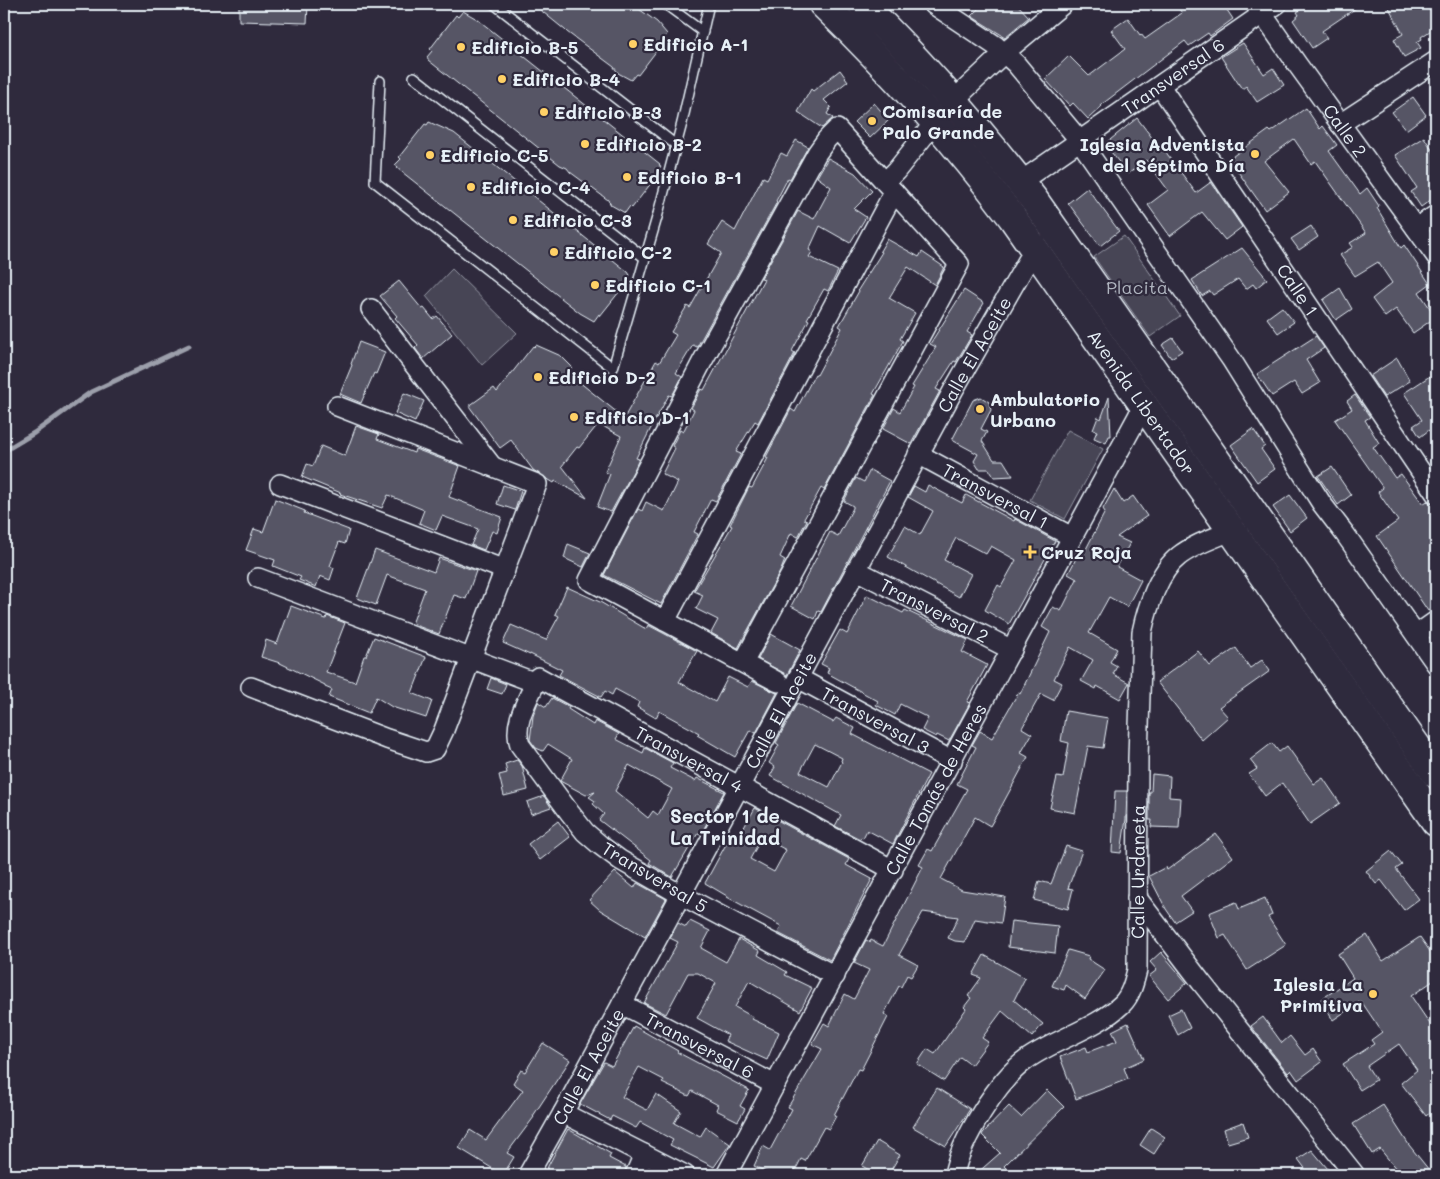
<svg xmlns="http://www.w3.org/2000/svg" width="1440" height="1179" font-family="Mali,sans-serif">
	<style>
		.green { fill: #464455; stroke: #979aa6 }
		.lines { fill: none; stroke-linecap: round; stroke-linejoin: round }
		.stream { stroke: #9c9fab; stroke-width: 5 }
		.building { fill: #575565; stroke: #e8f1f8; fill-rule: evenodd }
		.service-casing { stroke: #e8f1f8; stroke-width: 12 }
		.minor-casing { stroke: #e8f1f8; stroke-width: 22 }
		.primary-casing { stroke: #e8f1f8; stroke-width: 31 }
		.service { stroke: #2f2a3d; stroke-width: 9 }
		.minor { stroke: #2f2a3d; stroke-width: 19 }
		.primary { stroke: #2f2a3d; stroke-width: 28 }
		.poi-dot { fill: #ffd166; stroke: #2f2a3d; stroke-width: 2 }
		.labels { text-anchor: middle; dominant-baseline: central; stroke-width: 4.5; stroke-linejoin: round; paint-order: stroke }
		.poi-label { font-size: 18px; font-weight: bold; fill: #e8f1f8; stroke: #2f2a3d; text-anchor: start }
		.street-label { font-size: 18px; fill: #e8f1f8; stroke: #2f2a3d }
		.park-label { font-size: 18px; fill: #afb4bf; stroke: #2f2a3d }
		.neighbourhood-label { font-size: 19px; font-weight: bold; fill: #e8f1f8; stroke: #2f2a3d }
	</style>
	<rect width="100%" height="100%" fill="#2f2a3d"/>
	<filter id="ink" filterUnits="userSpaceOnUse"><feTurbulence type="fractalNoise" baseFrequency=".02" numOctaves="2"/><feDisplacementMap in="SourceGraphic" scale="10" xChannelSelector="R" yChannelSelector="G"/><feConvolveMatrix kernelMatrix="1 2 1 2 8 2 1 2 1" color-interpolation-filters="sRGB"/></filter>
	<g filter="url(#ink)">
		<g class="green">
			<path d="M1124 236 1180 316 1150 337 1094 257Z"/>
			<path d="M452 269 517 333 482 365 426 296Z"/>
			<path d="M1068 430 1103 449 1065 519 1030 500Z"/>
		</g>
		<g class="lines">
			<path class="stream" d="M4 451 34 433 91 392 189 346"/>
		</g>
		<g class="building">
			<path d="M239 4 308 5 307 23 239 21Z"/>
			<path d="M533 4H632L657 22 667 34 663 40 664 41 638 75 636 74 631 80 618 73 614 67 567 32 565 30Z"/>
			<path d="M983 4H1017L1029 17 1005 37 971 16Z"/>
			<path d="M1175 4H1223L1233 19 1210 36 1208 33 1189 46 1185 41 1101 105 1102 106 1088 119 1073 103 1070 106 1045 79 1069 56 1089 76 1125 49 1111 30 1128 18 1140 35 1141 34 1145 39 1182 13Z"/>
			<path d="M1309 4H1362L1322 31 1327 38 1312 48 1293 20 1299 15 1297 12Z"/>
			<path d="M1387 4H1436V27L1421 37 1422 39 1417 42 1421 48 1404 57 1394 39 1403 34Z"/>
			<path d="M463 11 477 19 660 164 659 165 661 166 656 173 658 174 632 208 630 206 625 213 611 205 608 200 570 172 567 168 560 165 428 60 427 57 432 51 430 49 456 15 458 17Z"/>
			<path d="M1243 43 1264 74 1273 68 1284 85 1257 102 1246 86 1242 89 1221 57Z"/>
			<path d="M840 70 848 81 824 100 831 107 827 114 833 118 822 128 798 112 811 89 813 91Z"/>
			<path d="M1413 97 1426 115 1406 130 1392 112Z"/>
			<path d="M874 103 889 120 870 138 854 122Z"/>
			<path d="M1306 108 1320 129 1323 126 1337 145 1329 151 1360 194 1367 188 1379 206 1377 208 1401 248 1404 245 1430 284 1419 292 1436 317 1413 333 1396 309 1385 317 1372 299 1392 283 1378 262 1355 276 1340 255 1353 247 1350 243 1366 233 1315 161 1311 164 1294 139 1264 161 1289 192 1265 210 1229 159 1269 130 1271 132Z"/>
			<path d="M1137 118 1163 152 1165 151 1196 193 1211 182 1242 227 1225 240 1202 212 1170 236 1148 205 1168 190 1146 160 1128 174 1105 144Z"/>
			<path d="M429 122 454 133 628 272 630 275 625 281 627 282 600 316 599 314 594 321 580 313 397 168 398 167 395 165 401 159 399 157 425 124 427 125Z"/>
			<path d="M1424 137 1436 156V196L1421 207 1411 192 1417 188 1395 155Z"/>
			<path d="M796 140 808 147 790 179 788 178 776 201 777 202 697 347 693 345 676 373 682 377 672 396 669 395 655 420 636 458 639 459 635 468 611 512 597 507 610 474 605 472 621 436 606 428 599 423 579 448 577 447 562 466 587 498 555 481 554 483 533 470 511 440 500 448 469 406 494 388 497 392 533 346 534 347 536 345 561 356 572 367 568 373 624 418 656 361 659 363 676 335 671 332 687 306 690 308 721 253 708 244 722 222 735 231 763 177 767 179 781 153 787 156Z"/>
			<path d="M828 158 855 173 872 191 854 209 866 217 850 243 820 226 809 250 812 252 809 257 838 271 828 291 824 289 807 319 809 320 792 351 795 353 758 423 755 421 736 452 741 454 716 501 711 499 694 532 698 534 661 604 604 575 638 509 642 511 646 502 664 511 678 482 662 474 675 448 672 446 680 430 683 432 694 410 691 408 701 389 704 390 764 279 761 278 798 211 814 219 831 187 817 177Z"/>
			<path d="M1087 188 1119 231 1100 246 1068 203Z"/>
			<path d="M1311 226 1318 237 1299 250 1291 239Z"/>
			<path d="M887 239 919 257 922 252 944 267 935 285 908 267 889 298 915 313 900 339 903 341 873 394 875 395 824 490 821 488 804 519 807 520 798 537 791 533 780 557 785 560 781 570 738 648 711 633 718 620 696 609 703 595 694 591 732 526 730 525 749 487 752 488 768 458 766 457 791 409 795 412 815 374 817 375 842 328 839 326 859 291 858 290 882 252 880 251Z"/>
			<path d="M1242 248 1267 279 1256 288 1253 284 1246 289 1238 279 1213 295 1210 291 1202 296 1192 280Z"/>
			<path d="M399 281 422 309 424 308 433 319 437 316 452 334 423 359 415 348 418 345 395 318 397 316 380 296Z"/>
			<path d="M1340 288 1352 309 1336 320 1323 300Z"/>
			<path d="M964 290 984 303 967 332 972 335 956 362 954 361 936 389 940 391 911 444 883 429 894 408 900 412 914 387 912 386 936 347 930 344Z"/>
			<path d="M1282 307 1294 322 1278 333 1267 318Z"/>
			<path d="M1316 336 1324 348 1306 360 1320 383 1302 394 1294 382 1272 396 1257 374Z"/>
			<path d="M1173 338 1182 351 1171 358 1162 345Z"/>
			<path d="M359 342 385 352 376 374 374 373 361 403 340 394 352 365 351 364Z"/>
			<path d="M1397 358 1410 381 1384 397 1370 376Z"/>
			<path d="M1430 376 1436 386V441L1429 430 1420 437 1413 426 1422 420 1404 393Z"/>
			<path d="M404 393 424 401 415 422 395 413Z"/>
			<path d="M1355 395 1370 417 1365 420 1379 443 1373 447 1395 478 1401 474 1423 504 1427 501 1436 510V606L1428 611 1377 536 1398 521 1378 492 1383 488 1335 420 1352 409 1347 401Z"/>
			<path d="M981 397 989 402 991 410 981 429 987 432 982 441 994 460H1003L1013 476 994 477 989 469H979L974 461 978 454 952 440 973 400Z"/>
			<path d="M1109 397 1111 436H1109L1106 443 1094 438 1097 431 1093 430 1098 417 1101 419Z"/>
			<path d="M356 426 379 434 377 439 414 453 415 449 460 466 449 497 502 517 497 533 492 531 484 550 471 545 478 529 442 516 436 530 419 523 424 510 388 495 382 508 340 494 341 493 302 477 307 464 313 466 321 446 345 456Z"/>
			<path d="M1253 429 1265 446 1261 449 1275 469 1257 482 1231 445Z"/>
			<path d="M1332 467 1351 495 1338 505 1318 476Z"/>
			<path d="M870 470 890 481 821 612 818 611 815 619 791 606 830 532 838 536 853 508V506L844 501 856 478 864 482Z"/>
			<path d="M503 485 521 491 515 510 497 504Z"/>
			<path d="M928 485 962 503 966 495 1014 521 1015 519 1055 541 1009 624 985 610 998 585 1001 587 1016 560 991 546 986 554 956 538 944 560 971 574 959 597 888 557 905 526 920 535 933 511 908 497 914 486 925 492Z"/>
			<path d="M1114 489 1123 503 1133 496 1147 516 1117 537 1130 543 1117 567 1141 580 1127 607 1109 597 1089 633 1117 649 1110 662 1117 666 1113 674 1129 683 1120 699 1097 686 1096 689 1081 681 1093 660 1070 647 1054 679 1062 683 1053 700 1041 694 1022 728 1032 734 1021 753 1028 757 1001 807 990 826 975 817 941 879 962 890 1005 897 1001 923 975 919 965 942 955 941 948 938 958 917 923 912 899 955 918 965 911 977 907 975 901 987 899 986 884 1014 888 1017 861 1070 858 1069 834 1115 836 1116 829 1129 824 1127 805 1161 801 1159 793 1175H772L754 1166 763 1146 770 1150 792 1109 788 1107 822 1049 812 1044 824 1023 829 1026 845 994 854 999 869 970 854 963 866 940 870 942 871 940 883 946 923 867 919 865 928 849 932 851 967 789 957 784 976 747 972 745 980 731 992 738 1018 693 1020 694 1050 632 1042 627 1053 607 1061 611 1077 579 1068 574 1081 549 1085 551 1105 512 1103 509Z"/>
			<path d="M1290 495 1307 518 1290 531 1273 507Z"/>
			<path d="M275 499 305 511 304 513 349 530 345 544 339 542 330 566 334 568 330 580 320 576 316 587 299 580 301 577 273 566 275 560 246 550 254 529 263 532Z"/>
			<path d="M568 544 590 553 583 567 564 558Z"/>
			<path d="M375 550 434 572 439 558 476 571 466 599 454 595 439 634 412 624 425 589 387 575 376 605 357 598Z"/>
			<path d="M567 587 600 602 646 629 648 625 697 651 679 682 715 702 728 677 748 687 752 681 777 693 756 733 750 730 735 757 697 735 699 733 659 711 656 718 637 707 639 702 615 689 612 695 605 691 601 697 559 675 562 670 530 654V655L503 643 511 625 546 640 559 616 555 614Z"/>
			<path d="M867 595 903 613 905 610 968 640 962 652 987 665 967 702 970 703 949 741 937 735 936 737 922 730 928 718 900 704 895 715 876 705 878 701 827 673 829 668 821 664 840 630 847 634Z"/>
			<path d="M291 606 326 619 327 616 345 623 326 672 355 682 364 656H366L374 637 426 657 412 693 432 701 426 718 392 707 376 697 369 713 329 697 332 690 325 687V685L280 663 261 657 266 640 277 644Z"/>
			<path d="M771 634 800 650 787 675 758 659Z"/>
			<path d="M1236 648 1250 668 1262 660 1270 671 1219 707 1228 717 1202 740 1157 682 1198 651 1210 666Z"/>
			<path d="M491 678 506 684 502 694 487 689Z"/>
			<path d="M552 698 569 707 568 709 593 725 595 721 619 734 616 739 643 753 645 748 673 763 670 768 695 781 697 778 724 792 701 834 698 833 672 877 649 863 651 860 599 820 604 814 593 804 595 801 589 797 595 792 586 795 560 781 572 759 548 744 543 751 536 748 530 740 533 716 538 702 546 707ZM629 765 672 789 658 815 653 811 648 818 615 791Z"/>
			<path d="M797 703 833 722 836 718 855 728 852 734 929 774 893 844 867 830 863 838 861 837 860 839 835 826 841 815 770 776 775 767 769 763 779 745 776 743ZM815 744 842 758 841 761 842 762 829 787 800 772Z"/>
			<path d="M1066 711 1108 718 1103 748 1088 746 1075 813 1050 808 1057 777 1063 778 1069 743 1061 741Z"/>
			<path d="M1272 743 1279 752 1287 746 1314 784 1323 778 1340 803 1310 824 1282 783 1265 796 1249 774 1257 769 1250 760Z"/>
			<path d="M517 760 522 766 528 790 504 796 499 775 507 773 505 764Z"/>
			<path d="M1152 774 1170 776 1169 797 1181 798 1179 828 1151 827 1152 820H1149V792H1151Z"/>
			<path d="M1115 791H1127L1126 819 1121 853 1112 852Z"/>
			<path d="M544 796 551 807 531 814 527 802Z"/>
			<path d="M755 808 849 859 846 865 872 879 830 960 778 933 781 926 727 897V896L705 883 731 835 738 838ZM762 837 786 850 774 872 750 859Z"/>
			<path d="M558 821 570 837 540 860 528 844Z"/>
			<path d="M1216 834 1233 857 1181 896 1192 911 1175 922 1166 909 1149 876 1166 867 1167 870Z"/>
			<path d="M1066 846 1082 851 1068 888 1073 889 1068 909 1034 900 1039 881 1051 884Z"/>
			<path d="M1391 851 1402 865 1396 869 1419 899 1404 910 1381 880 1376 884 1366 871Z"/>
			<path d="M615 872 634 888 637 883 666 899 645 937 600 910 589 900Z"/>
			<path d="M1265 898 1272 915 1268 917 1286 945 1247 970 1225 935 1219 938 1209 913 1236 902 1239 909Z"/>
			<path d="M690 921 710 931 701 948 726 962 739 939 760 951 758 955 787 972 785 975 812 988 800 1011 749 981 735 1007 753 1017 752 1019 779 1032 767 1060 725 1041 728 1035 697 1018 716 983 698 973H688L666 1014 644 1003 678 942 670 938 678 923 686 927Z"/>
			<path d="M1011 921 1058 926 1055 953 1008 947Z"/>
			<path d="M1367 935 1383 961 1420 937 1436 960V979L1411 996 1436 1033V1108L1426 1116 1401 1083 1417 1070 1399 1044 1367 1066 1376 1080 1360 1090 1343 1064 1374 1044 1371 1040 1382 1032 1361 1001 1333 1020 1320 1000 1353 978 1338 954Z"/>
			<path d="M1068 950 1089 956 1088 959 1105 970 1085 999 1066 985 1064 990 1052 986Z"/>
			<path d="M1161 952 1187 983 1168 999 1149 976 1157 970 1150 962Z"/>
			<path d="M984 955 1025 978 1014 1000 1043 1024 1032 1037 1002 1011 982 1038 988 1042 971 1065 960 1057 944 1081 917 1064 927 1049 935 1054 966 1009 964 1007 971 998 968 996 981 978 973 975Z"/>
			<path d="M1181 1009 1190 1028 1178 1035 1168 1015Z"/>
			<path d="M1263 1017 1282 1043 1290 1036 1305 1055 1313 1049 1322 1062 1298 1080 1291 1070 1288 1073 1251 1026Z"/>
			<path d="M1128 1023 1144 1059 1124 1068 1128 1079 1076 1099 1060 1057 1086 1047 1088 1052 1117 1041 1112 1031Z"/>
			<path d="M634 1026 678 1051 677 1052 749 1090 740 1106 745 1109 738 1121 716 1110 718 1105 692 1091 689 1096 662 1083 664 1080 639 1067 622 1097 647 1110 656 1094 681 1111 674 1123 700 1137 706 1127 730 1144 714 1167 670 1145 673 1140 640 1122 636 1128 612 1116 610 1120 580 1104 604 1062 612 1066Z"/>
			<path d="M543 1043 570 1060 533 1116 534 1117 507 1153 514 1157 503 1175 459 1148 470 1130 486 1140 523 1090 513 1083 521 1070 525 1072Z"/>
			<path d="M937 1088 970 1109 946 1146 913 1127Z"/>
			<path d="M1047 1090 1064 1107 1004 1166 1013 1175H975L1000 1153 982 1135 983 1133 1009 1106 1021 1117Z"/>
			<path d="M1383 1105 1409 1145 1433 1175H1401L1380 1149 1372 1154 1353 1124Z"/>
			<path d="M1243 1122 1248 1137 1228 1143 1224 1129Z"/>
			<path d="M1151 1128 1165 1137 1154 1154 1140 1145Z"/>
			<path d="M568 1129 611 1154 609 1158 626 1167 624 1175H546L548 1166Z"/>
			<path d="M877 1141 900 1155 888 1175H878L862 1166Z"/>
			<path d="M1312 1150 1333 1175H1310L1298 1159Z"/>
		</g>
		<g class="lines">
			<defs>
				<g id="service">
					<path d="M494 4 676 145"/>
					<path d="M665 4 703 32"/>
					<path d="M414 77 645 258"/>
					<path d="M380 81 375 182 613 368 658 214 682 123 709 4"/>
				</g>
				<g id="minor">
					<path d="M933 4 996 46 1016 64 1080 141 1231 359 1301 471 1322 504 1345 534 1436 664"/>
					<path id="s1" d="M1256 5 1297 64 1436 256"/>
					<path id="s2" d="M1160 86 1436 494"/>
					<path d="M953 101 1004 53 1063 4"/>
					<path d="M1340 124 1436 61"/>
					<path d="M885 182 896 171 935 122"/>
					<path id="s3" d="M1020 182 1277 4"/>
					<path d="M1416 228 1436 215"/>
					<path d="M371 309 492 466"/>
					<path id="s4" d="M918 454 1072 537"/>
					<path d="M280 484 505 570"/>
					<path id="s5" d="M856 570 1012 650"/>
					<path d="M258 578 536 683"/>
					<path d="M665 621 894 192"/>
					<path d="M1416 635 1436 621"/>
					<path d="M743 663 959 264 837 129 827 139 817 153 702 362 589 580C652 614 715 648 778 682"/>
					<path id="s6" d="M798 678 952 761"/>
					<path d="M251 687 387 739 426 752 435 749 444 730 537 484 337 406"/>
					<path d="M1137 898 1201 982 1355 1175"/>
					<path id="s7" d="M835 976 681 895 620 860 600 845 585 832 570 813 520 745C512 723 529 698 538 677L893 870"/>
					<path id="s8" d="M622 1004 775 1085"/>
					<path d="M563 1113 685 1175"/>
					<path id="s9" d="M528 1175 563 1113 954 389 1035 248"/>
					<path d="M635 1175 644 1154"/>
					<path id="s10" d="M726 1175 1144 405"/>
					<path id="s11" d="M954 1175C960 1141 998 1080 1026 1060 1055 1039 1096 1029 1122 1004 1131 995 1134 982 1137 970L1138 758 1142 632C1147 608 1159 571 1179 556 1194 544 1215 538 1233 530"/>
				</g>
				<g id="primary">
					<path id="s12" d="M823 4C891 70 955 141 1012 217L1436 822"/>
					<path d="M862 4C924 65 981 131 1034 200L1436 774"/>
				</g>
			</defs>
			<use href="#service" class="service-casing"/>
			<use href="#minor" class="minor-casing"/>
			<use href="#primary" class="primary-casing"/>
			<use href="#service" class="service"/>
			<use href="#minor" class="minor"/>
			<use href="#primary" class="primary"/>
		</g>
	</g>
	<g class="poi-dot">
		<circle cx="633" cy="44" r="5"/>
		<circle cx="461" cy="47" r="5"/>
		<circle cx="502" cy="79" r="5"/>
		<circle cx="544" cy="112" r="5"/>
		<circle cx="872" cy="121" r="5"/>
		<circle cx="585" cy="144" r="5"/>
		<circle cx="1255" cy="154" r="5"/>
		<circle cx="430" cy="155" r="5"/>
		<circle cx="627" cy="177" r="5"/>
		<circle cx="471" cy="187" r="5"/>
		<circle cx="513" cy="220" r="5"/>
		<circle cx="554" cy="252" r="5"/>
		<circle cx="595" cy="285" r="5"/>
		<circle cx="538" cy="377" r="5"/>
		<circle cx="980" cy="409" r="5"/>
		<circle cx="574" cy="417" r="5"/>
		<path d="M1027.5 544.5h5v5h5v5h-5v5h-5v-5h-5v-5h5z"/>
		<circle cx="1373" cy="994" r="5"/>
	</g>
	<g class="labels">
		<g class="poi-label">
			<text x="643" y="44">Edificio A-1</text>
			<text x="471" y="47">Edificio B-5</text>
			<text x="512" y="79">Edificio B-4</text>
			<text x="882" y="111">Comisaría de<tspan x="882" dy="21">Palo Grande</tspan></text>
			<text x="554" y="112">Edificio B-3</text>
			<text x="595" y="144">Edificio B-2</text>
			<text x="1245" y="144" text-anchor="end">Iglesia Adventista<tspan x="1245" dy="21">del Séptimo Día</tspan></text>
			<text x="440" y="155">Edificio C-5</text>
			<text x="637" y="177">Edificio B-1</text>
			<text x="481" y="187">Edificio C-4</text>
			<text x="523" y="220">Edificio C-3</text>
			<text x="564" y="252">Edificio C-2</text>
			<text x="605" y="285">Edificio C-1</text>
			<text x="548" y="377">Edificio D-2</text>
			<text x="990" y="399">Ambulatorio<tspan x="990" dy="21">Urbano</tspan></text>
			<text x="584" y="417">Edificio D-1</text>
			<text x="1041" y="552">Cruz Roja</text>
			<text x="1363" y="984" text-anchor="end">Iglesia La<tspan x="1363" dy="21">Primitiva</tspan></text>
		</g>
		<g class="street-label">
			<text stroke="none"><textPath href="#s3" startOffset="186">Transversal 6</textPath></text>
			<text stroke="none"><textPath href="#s1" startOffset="154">Calle 2</textPath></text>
			<text stroke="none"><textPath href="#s2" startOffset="246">Calle 1</textPath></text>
			<text stroke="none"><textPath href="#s9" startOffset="934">Calle El Aceite</textPath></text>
			<text stroke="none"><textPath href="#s12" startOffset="511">Avenida Libertador</textPath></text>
			<text stroke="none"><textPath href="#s4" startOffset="88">Transversal 1</textPath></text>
			<text stroke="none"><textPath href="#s5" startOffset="88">Transversal 2</textPath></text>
			<text stroke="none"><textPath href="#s9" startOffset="529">Calle El Aceite</textPath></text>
			<text stroke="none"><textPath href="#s6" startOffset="88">Transversal 3</textPath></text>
			<text stroke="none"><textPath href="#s7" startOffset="642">Transversal 4</textPath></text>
			<text stroke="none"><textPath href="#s10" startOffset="439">Calle Tomás de Heres</textPath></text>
			<text stroke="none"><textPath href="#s11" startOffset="385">Calle Urdaneta</textPath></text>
			<text transform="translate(655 877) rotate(31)">Transversal 5</text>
			<text stroke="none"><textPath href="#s8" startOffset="88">Transversal 6</textPath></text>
			<text stroke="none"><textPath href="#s9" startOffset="124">Calle El Aceite</textPath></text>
		</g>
		<g class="park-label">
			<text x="1137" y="287">Placita</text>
		</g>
		<g class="neighbourhood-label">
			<text x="725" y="815">Sector 1 de<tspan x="725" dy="22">La Trinidad</tspan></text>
		</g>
	</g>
	<rect width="1440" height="1179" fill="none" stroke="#2f2a3d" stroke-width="20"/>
	<rect x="10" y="10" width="1420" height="1159" fill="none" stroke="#e8f1f8" stroke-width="2" filter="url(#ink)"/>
</svg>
